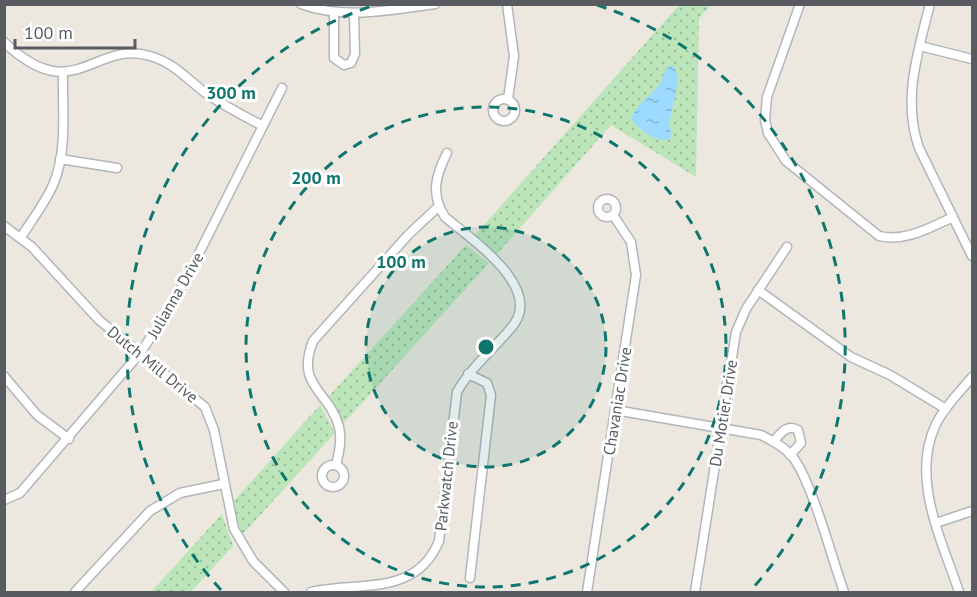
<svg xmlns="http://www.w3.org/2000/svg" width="977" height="597" font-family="'PT Sans',sans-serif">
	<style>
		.grass { fill: url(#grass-dots) }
		.water { fill: url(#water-ripples) }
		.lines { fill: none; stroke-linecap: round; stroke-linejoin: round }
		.minor-casing { stroke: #b2b6bb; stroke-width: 11 }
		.minor { stroke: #fff; stroke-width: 8 }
		.ring { fill: none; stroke: #0f766e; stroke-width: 3; stroke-dasharray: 10 8 }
		.labels { text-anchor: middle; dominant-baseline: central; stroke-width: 6; stroke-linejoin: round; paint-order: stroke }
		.street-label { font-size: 16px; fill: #585c61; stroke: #fff }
		.centre { fill: #0f766e; stroke: #fff; stroke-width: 3 }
		.ring-label { font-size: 18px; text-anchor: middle; font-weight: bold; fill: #0f766e; stroke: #fff; stroke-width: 6; stroke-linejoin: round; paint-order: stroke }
	</style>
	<defs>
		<pattern id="grass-dots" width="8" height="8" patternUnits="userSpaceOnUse" patternTransform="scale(1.5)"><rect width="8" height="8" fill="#bce6b9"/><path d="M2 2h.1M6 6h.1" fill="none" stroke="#9cbe9a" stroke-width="1.8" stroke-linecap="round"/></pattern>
		<pattern id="water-ripples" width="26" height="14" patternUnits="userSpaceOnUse" patternTransform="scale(1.5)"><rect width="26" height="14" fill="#9cdbff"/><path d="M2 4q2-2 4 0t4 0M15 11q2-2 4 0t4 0" fill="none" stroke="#82b5d2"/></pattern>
	</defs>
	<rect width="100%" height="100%" fill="#ece8df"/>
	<g class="grass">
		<path d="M679 5H711L699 18 696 177 611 125 496 255 475 235Z"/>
		<path d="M466 245 489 263 343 424 328 397Z"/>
		<path d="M320 405 335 433 242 535 232 503Z"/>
		<path d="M222 514 233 546 191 592H151Z"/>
	</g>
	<path class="water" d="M670 66H674C683 84 670 106 670 124 670 130 672 133 670 139 657 144 639 129 631 119 639 101 647 100 658 86 664 79 662 71 670 66Z"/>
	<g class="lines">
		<defs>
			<g id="minor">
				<path d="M301 4C345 20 390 10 435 4"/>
				<path d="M507 4 514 56 508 99"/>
				<path d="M800 4 767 97 765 120 768 133 786 161 879 236C906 242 929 228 953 217"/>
				<path d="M930 4C918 52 902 99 919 148L972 256"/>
				<path d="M334 13V58L344 65 351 63 355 54 354 14"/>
				<path d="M4 42C74 109 94 39 150 56 172 62 185 77 203 91 222 105 242 115 263 126"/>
				<path d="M920 46 972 59"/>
				<circle cx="504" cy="110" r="11"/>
				<path d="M60 159 117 168"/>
				<circle cx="607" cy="208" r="9"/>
				<path d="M4 226 32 247 99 320 205 407 214 430 234 529 253 561 284 592"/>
				<path d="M21 237C32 220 45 203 53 185 68 151 62 108 63 72"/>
				<path d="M758 290 851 357 890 375 946 409"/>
				<path d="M468 374 487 383 491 395 470 578"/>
				<path d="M4 376 37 415 69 439"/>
				<path d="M615 410 761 435C773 441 783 446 792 456 812 481 832 559 844 592"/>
				<path d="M774 441C781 433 787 424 798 430L801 443 790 455"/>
				<path d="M336 465C339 453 342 440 339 427 329 390 295 387 313 341L409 234 438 207"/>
				<circle cx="333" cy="476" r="11"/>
				<path d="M4 500 20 493 141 352 177 297 282 88"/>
				<path d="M936 523 972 511"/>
				<path d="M75 592 150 511 180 493 223 484"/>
				<path d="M311 592C360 581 416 597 439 541L457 392C471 367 493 350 511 328 546 289 472 240 445 217 430 194 436 175 447 153"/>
				<path d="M587 592 636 275 631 242 613 215"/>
				<path d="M695 592 736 332 746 309 787 247"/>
				<path d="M959 592C942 540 910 479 936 424 945 406 960 392 972 377"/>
			</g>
		</defs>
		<use href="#minor" class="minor-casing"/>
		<use href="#minor" class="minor"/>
	</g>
	<circle cx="486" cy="347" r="120" fill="#0f766e" fill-opacity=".12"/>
	<g class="ring">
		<circle cx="486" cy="347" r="120"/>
		<circle cx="486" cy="347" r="240"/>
		<path d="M221 590A360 360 0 0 1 375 5M597 5A360 360 0 0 1 751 590"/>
	</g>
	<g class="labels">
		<g class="street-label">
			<text transform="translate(175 295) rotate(-60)">Julianna Drive</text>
			<text transform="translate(153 364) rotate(39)">Dutch Mill Drive</text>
			<text transform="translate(617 401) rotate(-81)">Chavaniac Drive</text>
			<text transform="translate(723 413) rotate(-81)">Du Motier Drive</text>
			<text transform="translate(446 476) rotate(-84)">Parkwatch Drive</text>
		</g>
	</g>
	<circle cx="486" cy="347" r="9" class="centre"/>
	<g class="ring-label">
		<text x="231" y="99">300 m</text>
		<text x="316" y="184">200 m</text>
		<text x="401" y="268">100 m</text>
	</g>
	<rect width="977" height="597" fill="none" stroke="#585c61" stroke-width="12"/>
	<path d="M15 39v9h120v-9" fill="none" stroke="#585c61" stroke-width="3"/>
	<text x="24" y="39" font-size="18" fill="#585c61" stroke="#ffffff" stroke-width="4.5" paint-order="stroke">100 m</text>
</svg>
